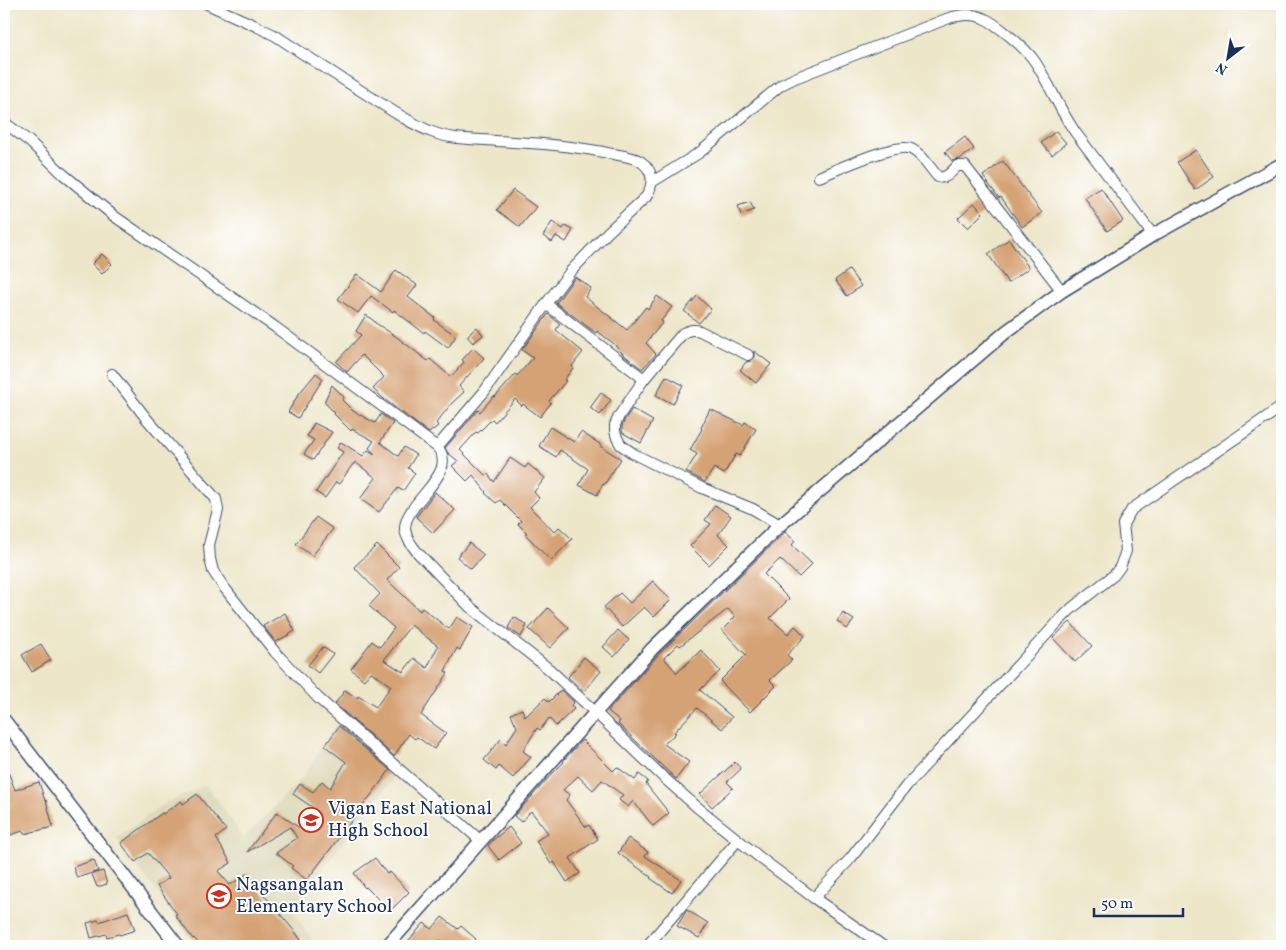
<svg xmlns="http://www.w3.org/2000/svg" width="1286" height="950" font-family="Vollkorn,serif">
	<style>
		.built { fill: #dcd9b9 }
		.building { fill: #d5a274; fill-rule: evenodd }
		.lines { fill: none; stroke-linecap: round; stroke-linejoin: round }
		.minor-casing { stroke: #3a4a6e; stroke-width: 12 }
		.tertiary-casing { stroke: #3a4a6e; stroke-width: 15 }
		.minor { stroke: #fff; stroke-width: 10 }
		.tertiary { stroke: #fff; stroke-width: 12 }
		.labels { text-anchor: middle; dominant-baseline: central; stroke-width: 4; stroke-linejoin: round; paint-order: stroke }
		.poi-label { font-size: 19px; fill: #1b2f5e; stroke: #fff; text-anchor: start }
	</style>
	<rect width="100%" height="100%" fill="#fff"/>
	<filter id="ink" filterUnits="userSpaceOnUse"><feTurbulence type="fractalNoise" baseFrequency=".02" numOctaves="2"/><feDisplacementMap in="SourceGraphic" scale="10" xChannelSelector="R" yChannelSelector="G"/><feConvolveMatrix kernelMatrix="1 2 1 2 8 2 1 2 1" color-interpolation-filters="sRGB"/></filter>
	<filter id="wash" filterUnits="userSpaceOnUse"><feTurbulence type="fractalNoise" baseFrequency=".0096" numOctaves="4" result="noise"/><feDisplacementMap in="SourceGraphic" scale="20" xChannelSelector="R" yChannelSelector="G"/><feGaussianBlur stdDeviation="1.12" result="paint"/><feColorMatrix in="noise" values="0 0 0 0 0 0 0 0 0 0 0 0 0 0 0 0 0 1.4 0 .05"/><feComposite in="paint" operator="in"/></filter>
	<g filter="url(#wash)">
		<rect width="100%" height="100%" fill="#ede6c9"/>
		<path class="built" d="M337 723 398 772 291 910 317 946H197L116 838 166 803 206 785 244 838 302 778Z"/>
		<g id="blocks">
			<g class="building">
				<path d="M1056 131 1066 143 1052 155 1041 143Z"/>
				<path d="M965 137 974 149 960 159 955 160 952 161 945 152Z"/>
				<path d="M1196 150 1214 177 1195 190 1177 162Z"/>
				<path d="M1003 161 1042 213 1022 227 1001 197 999 198 983 176Z"/>
				<path d="M1101 188 1123 221 1107 231 1085 198Z"/>
				<path d="M513 190 536 207 520 227 497 210Z"/>
				<path d="M750 202 754 210 741 215 738 206Z"/>
				<path d="M974 203 983 213 968 228 958 218Z"/>
				<path d="M552 222 563 229 565 226 573 230 566 242 556 236 552 242 543 236Z"/>
				<path d="M1009 239 1029 268 1008 283 988 254Z"/>
				<path d="M102 254 112 264 102 274 92 264Z"/>
				<path d="M396 270 417 285 408 297 435 318 434 320 456 336 448 348 425 331 424 333 394 310 393 312 371 296 358 313 338 299 357 274 381 292Z"/>
				<path d="M849 270 861 286 847 296 835 280Z"/>
				<path d="M575 277 591 288 585 297 627 330 646 307 648 309 657 296 672 307 661 321 663 322 646 343 656 354 642 369 623 354 613 343 597 331 596 333 556 303Z"/>
				<path d="M697 296 711 309 699 323 684 311Z"/>
				<path d="M548 314 560 324 556 330 583 352 572 366 573 368 564 380 566 381 549 401 551 403 540 417 523 404 522 406 515 399 495 422 492 419 478 433 476 432 460 450 485 475 488 474 494 482 510 458 525 468 528 464 545 478 534 492 539 498 530 507 554 532 559 527 572 539 551 561 525 534 527 533 518 524 521 521 500 500 496 503 485 493 486 492 473 475 467 481 452 466 458 461 448 453 445 448 478 410 480 412 494 396 495 397 516 374 517 376 533 358 522 350Z"/>
				<path d="M366 315 374 321V322L394 335 428 361 430 359 451 377 464 362 462 360 473 348 484 358 459 386 464 392 452 403 436 423 438 426 429 433 384 399 373 389 384 377 362 355 347 372 336 362 361 335 356 331Z"/>
				<path d="M477 327 483 335 473 343 467 336Z"/>
				<path d="M754 351 771 364 756 383 740 370 746 362 751 361 754 358Z"/>
				<path d="M316 373 323 379 298 418 288 412 298 395Z"/>
				<path d="M666 376 683 385 673 404 656 395Z"/>
				<path d="M332 385 344 397 342 400 353 411 375 423 381 414 393 423 380 442 398 456 404 447 416 455 408 468 415 473 403 491 398 488 379 512 360 499 376 478 355 462 354 464H353L339 484 336 482 325 498 316 492 343 452 337 448 341 442 363 456 368 450 375 454 369 448 374 441 352 429 351 431 334 414 335 413 324 402Z"/>
				<path d="M601 393 611 400 600 415 590 408Z"/>
				<path d="M632 409 653 421 641 443 623 433 622 430V426L625 419Z"/>
				<path d="M710 409 743 425 745 422 756 429 740 456 736 454 724 474 714 468 705 482 686 472 697 454 690 450 702 429 701 428Z"/>
				<path d="M314 423 332 432 313 460 304 454 314 440 307 436Z"/>
				<path d="M550 427 574 442 581 432 600 444V446L621 459 604 485 603 484 597 495 579 485 588 469 560 450 556 457 539 446Z"/>
				<path d="M435 492 455 510 433 533 416 517Z"/>
				<path d="M715 505 731 516 718 535 729 545 709 565 690 546 711 524 705 520Z"/>
				<path d="M316 517 333 529 312 556 296 544Z"/>
				<path d="M785 532 795 541 792 545 812 564 799 577 780 559 764 574 789 599 770 618 788 634 795 626 805 636 787 655 792 660 770 680 776 686 750 712 720 681 746 655 722 630 735 617 728 609 680 646 678 644 664 658 677 673 701 650 720 671 700 690 732 717 722 729 697 708 674 732 676 733 664 744 689 762 676 779 618 724 620 721 608 711 658 655Z"/>
				<path d="M469 543 484 555 471 569 457 557Z"/>
				<path d="M377 545 399 567 387 580 420 611 422 608 449 629 457 617 473 627 460 650 457 648 445 671 448 673 421 715 446 733 434 749 417 737 415 739 409 734 394 756 335 704 345 690 357 698 358 696 376 707 391 686 371 672 364 680 351 669 372 641 380 647 394 628 369 606 380 594 354 567ZM411 625 438 646 427 668 414 658 403 672 384 660Z"/>
				<path d="M653 581 671 600 654 617 644 607 622 627 604 607 620 593 630 603Z"/>
				<path d="M548 608 569 628 550 648 529 629Z"/>
				<path d="M285 613 295 631 276 642 263 626Z"/>
				<path d="M843 613 854 620 847 629 837 621Z"/>
				<path d="M514 617 527 625 521 637 508 628Z"/>
				<path d="M1070 622 1092 646 1075 662 1053 638Z"/>
				<path d="M618 630 629 640 614 657 603 647Z"/>
				<path d="M41 644 51 660 32 672 22 655Z"/>
				<path d="M323 647 333 654 318 673 308 665Z"/>
				<path d="M584 657 601 671 584 692 568 677Z"/>
				<path d="M561 690 574 702 571 705 574 709 556 726 549 718 540 730 537 728 523 751 531 757 513 778 499 766 496 770 484 760 501 739 506 744 517 727 511 714 522 709 525 717 545 698 549 702Z"/>
				<path d="M339 726 390 770 307 880 291 868 293 866 276 853 297 838 290 827 247 852 277 812 301 829 315 809 293 794 300 784 313 792 322 781 330 788 346 762 325 746Z"/>
				<path d="M582 740 613 771 617 767 635 780 639 774 648 781 646 784 669 813 653 826 633 801 628 807 619 800 623 795 602 780 593 790 578 776 563 790 570 795 566 800 586 827 589 825 598 839 570 858 580 873 567 882 554 862 551 864 536 841 548 833 531 811 521 822 514 816 552 774 564 762 563 761Z"/>
				<path d="M735 762 741 769 727 782 733 788 712 807 700 794Z"/>
				<path d="M9 774 15 790 39 782 45 801 46 800 53 827 24 834 23 831 4 837V809L10 807 4 775Z"/>
				<path d="M197 794 226 830 216 838 231 863 218 871 230 885 248 873 264 895 296 933 305 946H201L194 938 193 939 175 915 177 914 157 886 169 878 148 853 135 862 121 843 162 813 163 814 181 801 183 804Z"/>
				<path d="M509 827 521 843 499 860 488 846 493 840Z"/>
				<path d="M628 838 648 852 645 856 681 880 672 893 650 878 651 877 618 853Z"/>
				<path d="M375 858 387 874 390 872 409 892 390 911 366 887 365 888 354 873Z"/>
				<path d="M94 860 98 871 77 878 73 867Z"/>
				<path d="M103 871 107 884 97 887 92 874Z"/>
				<path d="M687 910 708 923 699 938 677 926Z"/>
				<path d="M128 912 135 930 120 935 119 934 107 937 106 934 91 938 87 923 98 920 99 922Z"/>
				<path d="M442 917 458 929 461 926 476 939 470 946H448L440 940 435 946H404L424 923 432 929Z"/>
			</g>
		</g>
	</g>
	<g filter="url(#ink)">
		<use href="#blocks" fill-opacity="0" stroke="#3a4a6e" stroke-width="1"/>
		<g class="lines">
			<defs>
				<g id="minor">
					<path d="M207 4 256 26 276 36C306 56 336 75 366 94 388 108 409 123 432 132 452 140 475 139 497 141 532 143 567 145 603 152 614 155 629 155 640 161 654 170 654 184 646 197L608 232 570 272 546 304 484 392 437 447"/>
					<path d="M4 122 30 142 63 174 114 216 275 327 437 447C461 473 404 502 405 529 406 538 412 546 418 553L470 607 549 669 596 713 663 777 697 807 763 860 814 898 883 946"/>
					<path d="M819 177C836 170 896 142 911 149 922 154 930 168 938 177 946 180 952 171 957 166H965L1062 291"/>
					<path d="M652 182 699 153 781 85 795 78 949 18C960 15 972 13 983 18 996 23 1025 48 1033 59 1039 67 1044 77 1049 86 1057 102 1065 117 1075 132L1153 235"/>
					<path d="M546 304 644 379"/>
					<path d="M748 355 700 331C693 329 689 330 683 333L644 379 619 416 615 425V431L617 438 621 445 634 454 702 488 753 509 780 525"/>
					<path d="M112 374 146 418 210 492 216 499 218 510 209 545 210 559 213 571 223 586 275 652 318 698 481 841"/>
					<path d="M814 898 851 858 907 785 1058 622 1072 608 1114 575 1120 567 1126 551 1123 524 1132 509 1280 408 1282 407"/>
					<path d="M647 946 738 840"/>
				</g>
				<g id="tertiary">
					<path d="M4 720 178 946"/>
					<path d="M387 946 652 649 780 525 1007 331 1062 291 1153 235 1282 164"/>
				</g>
			</defs>
			<use href="#minor" class="minor-casing"/>
			<use href="#tertiary" class="tertiary-casing"/>
			<use href="#minor" class="minor"/>
			<use href="#tertiary" class="tertiary"/>
		</g>
	</g>
	<defs>
		<symbol id="school-ring" viewBox="-11 -11 22 22"><circle r="9.5" fill="#fff" stroke="#c8321e" stroke-width="1.5"/><path d="M0-5L7-2L0 1L-7-2ZM-4 1L0 2.5L4 1V4Q0 6-4 4Z" fill="#c8321e"/></symbol>
	</defs>
	<g fill-rule="evenodd">
		<use href="#school-ring" x="297" y="806" width="28" height="28"/>
		<use href="#school-ring" x="205" y="882" width="28" height="28"/>
	</g>
	<g class="labels">
		<g class="poi-label">
			<text x="328" y="809">Vigan East National<tspan x="328" dy="22">High School</tspan></text>
			<text x="236" y="885">Nagsangalan<tspan x="236" dy="22">Elementary School</tspan></text>
		</g>
	</g>
	<rect width="1286" height="950" fill="none" stroke="#fff" stroke-width="20"/>
	<g transform="translate(1228 58) rotate(211)" stroke="#ffffff" stroke-width="4" paint-order="stroke">
	<path d="M0-4L9 19L0 12L-9 19Z" fill="#1b2f5e"/>
	<text y="-8" font-size="14" font-weight="bold" text-anchor="middle" fill="#1b2f5e">N</text>
	</g>
	<path d="M1094 908v8h89v-8" fill="none" stroke="#1b2f5e" stroke-width="2.5"/>
	<text x="1101" y="908" font-size="15" fill="#1b2f5e" stroke="#ffffff" stroke-width="4" paint-order="stroke">50 m</text>
</svg>
